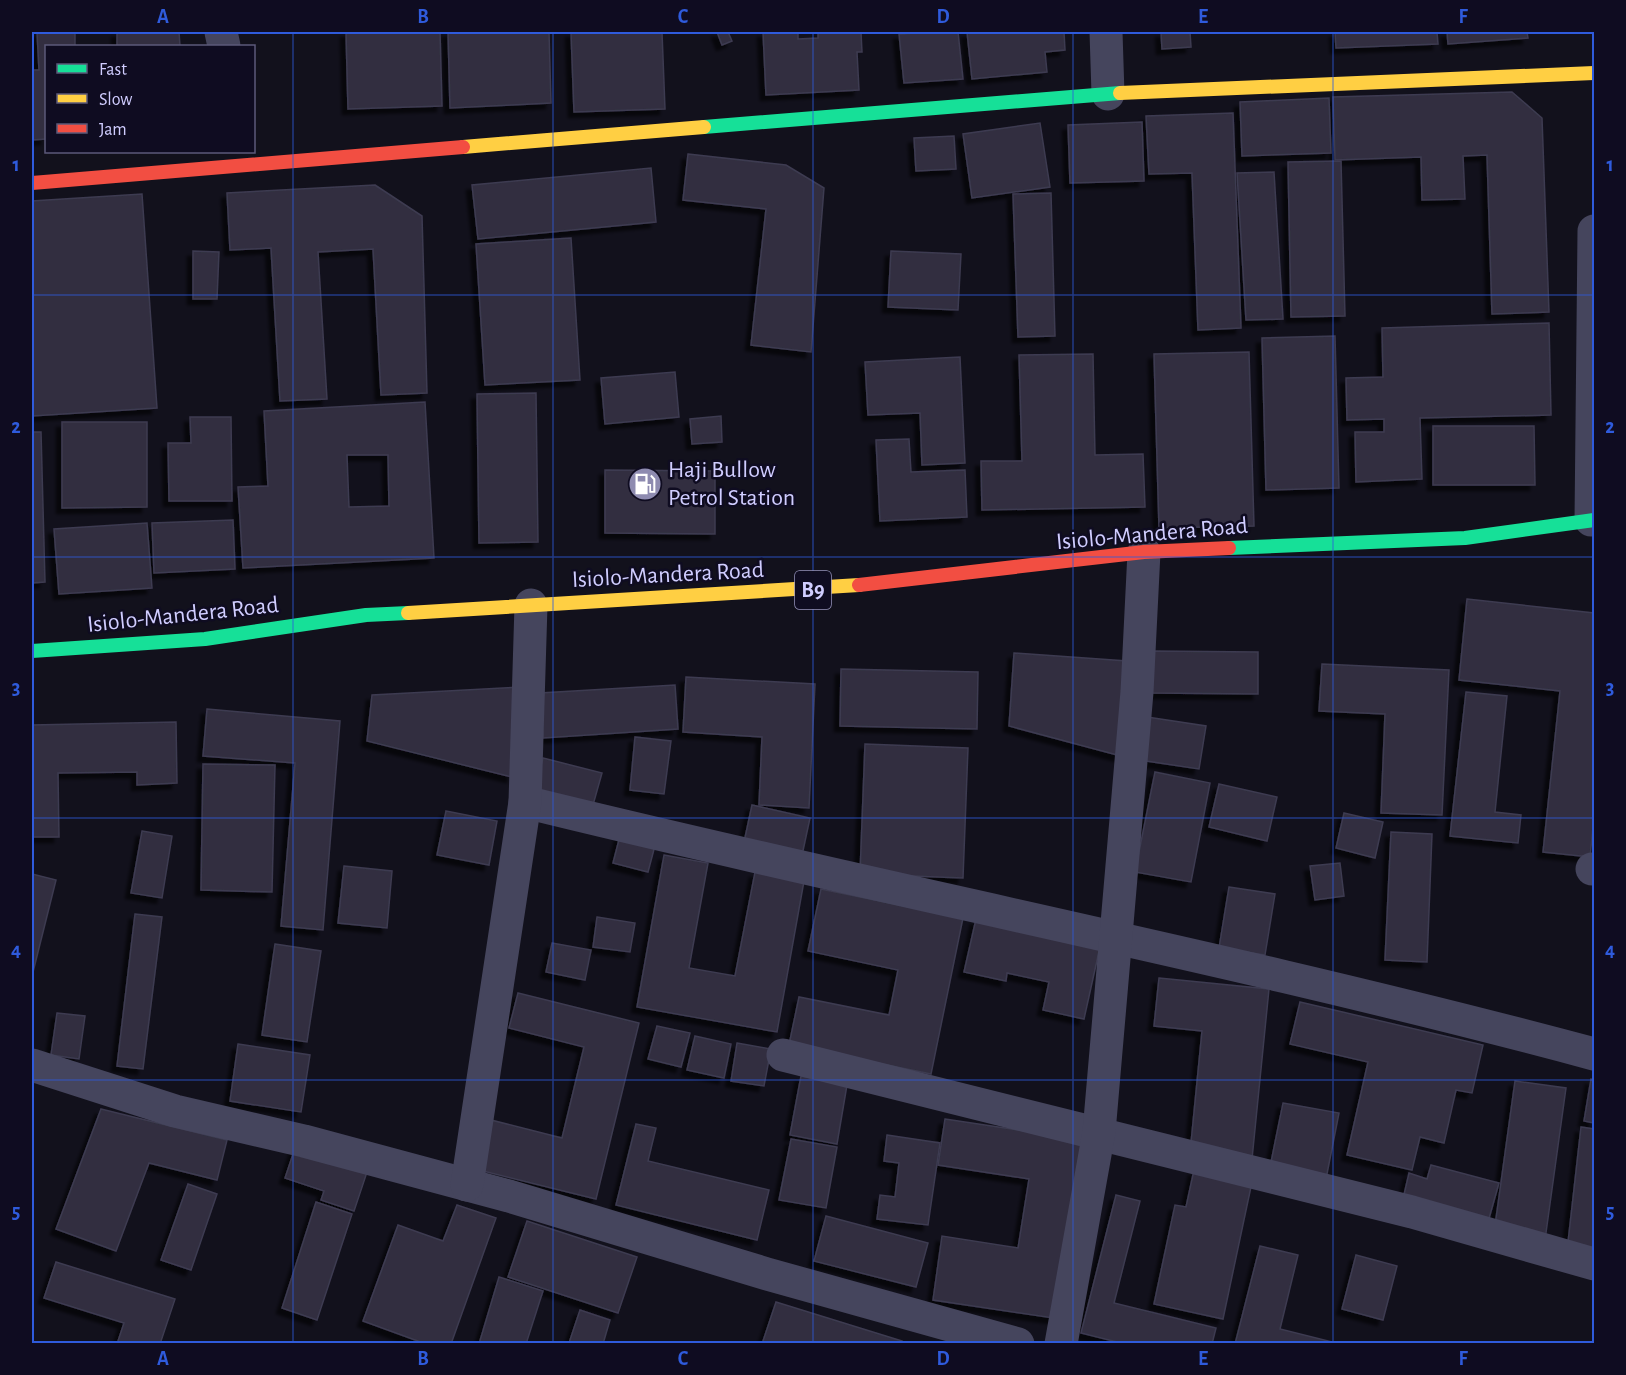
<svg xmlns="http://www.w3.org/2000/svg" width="1626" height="1375" font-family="'Alegreya Sans',sans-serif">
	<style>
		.building { fill: #302f3f; stroke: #3e3b51; stroke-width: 1.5; fill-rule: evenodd; filter: url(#shadow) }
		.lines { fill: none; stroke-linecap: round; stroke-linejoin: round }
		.street { stroke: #45455d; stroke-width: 33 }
		.fast { stroke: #16e098; stroke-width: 14 }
		.slow { stroke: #ffcf43; stroke-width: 14 }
		.jam { stroke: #f24e42; stroke-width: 14 }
		.grid { fill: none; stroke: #2f5bdc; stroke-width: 1.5; stroke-opacity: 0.55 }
		.labels { text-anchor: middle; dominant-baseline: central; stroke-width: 5; stroke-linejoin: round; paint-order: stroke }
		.shield { fill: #0f0c21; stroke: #9693bc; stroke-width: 1.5 }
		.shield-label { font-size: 22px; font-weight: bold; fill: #d0cdff }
		.poi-label { font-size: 24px; fill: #d0cdff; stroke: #0f0c21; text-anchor: start }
		.street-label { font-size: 24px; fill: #d0cdff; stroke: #0f0c21 }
		.neatline { fill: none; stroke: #2f5bdc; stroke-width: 2 }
		.grid-label { font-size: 20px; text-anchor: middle; font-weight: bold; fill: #2f5bdc }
	</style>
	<defs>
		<filter id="shadow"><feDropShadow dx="-5.5" dy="5.5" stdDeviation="1.5" flood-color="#0009"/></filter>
	</defs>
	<rect width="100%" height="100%" fill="#12111c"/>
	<g class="building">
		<path d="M37 32H75V46H46V139L32 140V70H39Z"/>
		<path d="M117 32H179L180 46H117Z"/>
		<path d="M346 32H440L442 106 348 109Z"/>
		<path d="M448 32H549L551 103 450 108Z"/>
		<path d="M571 32H662L665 109 574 112Z"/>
		<path d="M717 32H728L732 41 722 45Z"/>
		<path d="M763 32H798V39L818 38V32H861L862 52H857L859 90 766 95Z"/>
		<path d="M932 32H958L963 79 904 83 899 34Z"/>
		<path d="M967 32H1064L1065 50 1045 52 1047 72 972 79Z"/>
		<path d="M1161 32H1190L1191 47 1162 49Z"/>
		<path d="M1335 32H1437L1438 44 1336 48Z"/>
		<path d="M1447 32H1527L1528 38 1448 44Z"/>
		<path d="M1512 92 1542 118 1549 312 1492 314 1487 155 1463 156 1465 199 1422 200 1421 157 1335 160 1333 97Z"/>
		<path d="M1329 98 1331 153 1242 156 1240 102Z"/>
		<path d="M1233 113 1241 328 1198 330 1192 173 1149 174 1146 116Z"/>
		<path d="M1142 122 1144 181 1070 183 1068 125Z"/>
		<path d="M1040 123 1050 187 972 198 963 134Z"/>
		<path d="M954 136 956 169 916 171 914 138Z"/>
		<path d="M688 154 786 165 824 188 811 352 751 345 766 209 683 200Z"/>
		<path d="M1341 161 1345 316 1291 317 1288 162Z"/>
		<path d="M651 168 656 222 478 239 472 185Z"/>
		<path d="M1274 172 1283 319 1246 320 1237 173Z"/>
		<path d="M375 185 422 216 427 393 381 395 373 249 318 252 327 399 280 401 271 248 230 250 227 193Z"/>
		<path d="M1051 193 1055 336 1018 337 1013 194Z"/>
		<path d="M142 194 157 408 32 416V201Z"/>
		<path d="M571 238 580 380 485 385 476 244Z"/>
		<path d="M193 251 219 252 217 299H193Z"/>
		<path d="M891 251 961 254 958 310 888 307Z"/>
		<path d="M1549 323 1551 415 1420 418 1422 479 1356 482 1355 432H1384V419L1347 420 1346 378 1383 377 1382 328Z"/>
		<path d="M1335 336 1339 488 1266 490 1262 338Z"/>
		<path d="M1249 352 1254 526 1159 528 1154 354Z"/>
		<path d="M1093 354 1095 455 1143 454 1145 507 982 510 981 461H1022L1019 355Z"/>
		<path d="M960 357 965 463 922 465 920 413 868 415 865 362Z"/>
		<path d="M675 372 679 417 605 424 601 378Z"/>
		<path d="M536 393 538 542 479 543 477 394Z"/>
		<path d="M425 402 434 558 243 568 238 487 268 486 264 411ZM347 455H388L389 506 349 507Z"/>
		<path d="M721 416 722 442 692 444 690 419Z"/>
		<path d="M190 417H231L232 501H169L168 443H191Z"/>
		<path d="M62 422H147V507L62 508Z"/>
		<path d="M1433 426H1534L1535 485H1433Z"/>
		<path d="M32 432H41L45 582 32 583Z"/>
		<path d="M909 439 911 472 965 470 967 517 880 521 876 440Z"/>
		<path d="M605 470 715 471V534L605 533Z"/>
		<path d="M233 520 235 569 154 573 152 523Z"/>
		<path d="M147 523 152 588 59 594 54 529Z"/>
		<path d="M1467 599 1594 613V817L1590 857 1543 852 1560 691 1459 680Z"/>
		<path d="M1153 651 1258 652V694L1152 693Z"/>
		<path d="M1014 653 1127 661 1121 756 1009 726Z"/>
		<path d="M1322 664 1449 670 1442 815 1381 813 1385 714 1319 711Z"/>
		<path d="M841 669 978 672 977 729 840 726Z"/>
		<path d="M686 677 815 684 809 808 759 805 762 737 683 732Z"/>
		<path d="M675 685 678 729 543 738 540 693Z"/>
		<path d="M521 687 512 777 367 741 372 695Z"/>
		<path d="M1466 692 1507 696 1495 812 1521 815 1518 843 1450 836Z"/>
		<path d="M207 709 340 721 323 930 281 926 295 763 203 756Z"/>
		<path d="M1147 717 1206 726 1199 769 1140 760Z"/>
		<path d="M176 722 177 783 137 785V772L58 773 59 837H32V725Z"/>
		<path d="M635 737 671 741 664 794 630 790Z"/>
		<path d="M865 744 968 748 963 878 860 874Z"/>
		<path d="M543 758 602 773 591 812 533 796Z"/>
		<path d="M203 764 275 765 272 892 201 890Z"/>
		<path d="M1155 772 1210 783 1191 882 1135 872Z"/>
		<path d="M1219 784 1277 797 1267 841 1209 827Z"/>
		<path d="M752 805 810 818 801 860 743 847Z"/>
		<path d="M446 811 497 821 489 865 437 855Z"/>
		<path d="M1344 813 1383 822 1375 858 1336 848Z"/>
		<path d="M622 828 657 838 648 872 613 863Z"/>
		<path d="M142 831 172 836 162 898 131 893Z"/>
		<path d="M1391 832 1432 834 1427 962 1385 960Z"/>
		<path d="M664 855 708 863 689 968 735 976 755 872 804 881 777 1032 637 1007Z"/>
		<path d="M1340 863 1344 896 1315 900 1310 866Z"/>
		<path d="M344 866 392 871 387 928 338 923Z"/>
		<path d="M32 874 56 880 32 976Z"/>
		<path d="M1229 887 1275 894 1265 955 1219 948Z"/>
		<path d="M821 889 963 918 931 1074 789 1045 799 997 889 1015 898 970 808 951Z"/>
		<path d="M135 914 162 917 143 1069 117 1066Z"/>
		<path d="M597 917 635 923 630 952 593 947Z"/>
		<path d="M976 919 1100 947 1084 1019 1043 1010 1049 982 1007 973 1006 981 964 972Z"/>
		<path d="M552 943 591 950 585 980 546 972Z"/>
		<path d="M275 944 321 951 307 1042 262 1035Z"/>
		<path d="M1159 978 1269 989 1252 1159 1190 1153 1202 1031 1154 1026Z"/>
		<path d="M518 993 639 1023 596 1199 475 1169 487 1119 562 1138 584 1047 509 1028Z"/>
		<path d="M1300 1002 1483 1045 1472 1093 1456 1090 1444 1143 1420 1137 1412 1170 1347 1155 1368 1062 1290 1044Z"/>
		<path d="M57 1013 85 1016 79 1059 51 1055Z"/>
		<path d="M657 1026 690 1033 681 1067 648 1059Z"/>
		<path d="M695 1036 731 1044 724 1078 687 1070Z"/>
		<path d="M737 1043 771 1049 764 1086 731 1081Z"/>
		<path d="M238 1044 310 1055 301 1112 230 1101Z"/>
		<path d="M801 1076 847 1085 837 1144 790 1135Z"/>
		<path d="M1591 1079 1594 1080V1123L1584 1121Z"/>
		<path d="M1515 1081 1566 1088 1545 1240 1494 1233Z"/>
		<path d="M1283 1103 1339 1113 1325 1184 1269 1172Z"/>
		<path d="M101 1109 227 1140 217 1180 149 1163 116 1251 56 1229Z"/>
		<path d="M945 1119 1086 1140 1060 1319 933 1300 942 1236 1018 1248 1029 1179 938 1165Z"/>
		<path d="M636 1124 656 1128 648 1161 769 1190 757 1240 616 1205Z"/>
		<path d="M1581 1127 1594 1129V1254L1567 1251Z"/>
		<path d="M887 1135 940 1143 928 1225 877 1219 880 1195 895 1197 899 1163 884 1161Z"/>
		<path d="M791 1139 837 1147 826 1208 779 1200Z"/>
		<path d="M296 1145 368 1169 354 1211 321 1200 324 1191 285 1178Z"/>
		<path d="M1431 1165 1499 1183 1488 1222 1403 1199 1409 1173 1427 1179Z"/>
		<path d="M1194 1170 1252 1182 1223 1319 1154 1304 1175 1205 1186 1207Z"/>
		<path d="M188 1184 217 1194 191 1270 161 1260Z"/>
		<path d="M1116 1195 1140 1201 1114 1303 1216 1328 1212 1344H1125L1081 1333Z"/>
		<path d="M316 1202 352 1214 317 1320 282 1308Z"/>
		<path d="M457 1205 496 1218 451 1344H426L363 1321 398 1225 443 1241Z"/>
		<path d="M826 1216 928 1243 916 1287 814 1261Z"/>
		<path d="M527 1221 637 1257 618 1313 508 1277Z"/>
		<path d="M1260 1246 1298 1255 1280 1329 1340 1344H1235Z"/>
		<path d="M1356 1255 1397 1266 1383 1320 1342 1309Z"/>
		<path d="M56 1262 175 1299 160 1344H117L124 1323 44 1298Z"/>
		<path d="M499 1277 543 1291 526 1344H479Z"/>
		<path d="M776 1302 902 1341 901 1344H762Z"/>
		<path d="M580 1310 610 1320 603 1344 569 1343Z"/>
	</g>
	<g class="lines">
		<g class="street">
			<path d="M221 32 224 46"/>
			<path d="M1106 32 1108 94"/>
			<path d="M1591 520 1594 231"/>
			<path d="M525 802C881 890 1241 959 1594 1054"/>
			<path d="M1592 869H1594"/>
			<path d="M783 1055 1412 1212 1594 1264"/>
			<path d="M32 1065 175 1111 304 1141 509 1196 767 1274 1018 1344"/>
			<path d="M467 1185 525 802 531 605"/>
			<path d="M1061 1344 1099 1132 1137 692 1144 552"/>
		</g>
		<g class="fast">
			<path d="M704 127 1120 93"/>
			<path d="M1229 548 1465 538 1594 520"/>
			<path d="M32 651 205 639 366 615 408 613"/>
		</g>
		<g class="slow">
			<path d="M1120 93 1594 73"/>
			<path d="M463 147 704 127"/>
			<path d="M408 613 859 585"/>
		</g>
		<g class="jam">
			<path d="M32 183 463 147"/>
			<path d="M859 585 1144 552 1229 548"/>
		</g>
	</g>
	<path class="grid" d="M293 32V1344M553 32V1344M813 32V1344M1073 32V1344M1333 32V1344M32 295H1594M32 557H1594M32 818H1594M32 1080H1594"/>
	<defs>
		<symbol id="fuel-disc" viewBox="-11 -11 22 22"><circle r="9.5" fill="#8e8bb0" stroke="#0f0c21"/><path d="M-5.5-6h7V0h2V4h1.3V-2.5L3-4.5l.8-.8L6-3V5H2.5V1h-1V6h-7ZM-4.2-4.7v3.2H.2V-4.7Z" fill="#fff"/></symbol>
	</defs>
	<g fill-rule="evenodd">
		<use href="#fuel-disc" x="626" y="465" width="38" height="38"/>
	</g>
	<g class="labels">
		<rect class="shield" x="795" y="571" width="36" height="38" rx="4.5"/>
		<g class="shield-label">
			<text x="813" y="590">B9</text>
		</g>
		<g class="poi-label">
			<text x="668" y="470">Haji Bullow<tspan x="668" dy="28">Petrol Station</tspan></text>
		</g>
		<g class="street-label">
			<text transform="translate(1152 534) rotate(-5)">Isiolo-Mandera Road</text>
			<text transform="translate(668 575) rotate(-3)">Isiolo-Mandera Road</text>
			<text transform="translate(183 615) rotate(-6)">Isiolo-Mandera Road</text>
		</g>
	</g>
	<rect width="1626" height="1375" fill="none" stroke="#0f0c21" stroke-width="66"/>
	<rect x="45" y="45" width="210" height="108" fill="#0f0c21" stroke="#5c597a" stroke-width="1.5"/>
	<rect x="57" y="64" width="30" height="9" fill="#16e098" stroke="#5c597a" stroke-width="1.5"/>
	<text x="99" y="75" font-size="18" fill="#d0cdff">Fast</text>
	<rect x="57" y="94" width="30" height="9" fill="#ffcf43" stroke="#5c597a" stroke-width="1.5"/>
	<text x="99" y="105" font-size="18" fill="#d0cdff">Slow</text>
	<rect x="57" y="124" width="30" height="9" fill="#f24e42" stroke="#5c597a" stroke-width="1.5"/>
	<text x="99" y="135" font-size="18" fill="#d0cdff">Jam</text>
	<rect x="33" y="33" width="1560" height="1309" class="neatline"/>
	<g class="grid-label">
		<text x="163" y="23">A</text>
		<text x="423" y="23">B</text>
		<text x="683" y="23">C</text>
		<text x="943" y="23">D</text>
		<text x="1203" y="23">E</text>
		<text x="1463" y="23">F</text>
		<text x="16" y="171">1</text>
		<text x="1610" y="171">1</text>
		<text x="16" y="433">2</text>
		<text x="1610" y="433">2</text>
		<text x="16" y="694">3</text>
		<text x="1610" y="694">3</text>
		<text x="16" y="956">4</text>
		<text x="1610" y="956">4</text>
		<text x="16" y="1218">5</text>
		<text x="1610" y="1218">5</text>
		<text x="163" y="1365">A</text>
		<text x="423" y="1365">B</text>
		<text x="683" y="1365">C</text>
		<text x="943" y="1365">D</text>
		<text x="1203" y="1365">E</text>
		<text x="1463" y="1365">F</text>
	</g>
</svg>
